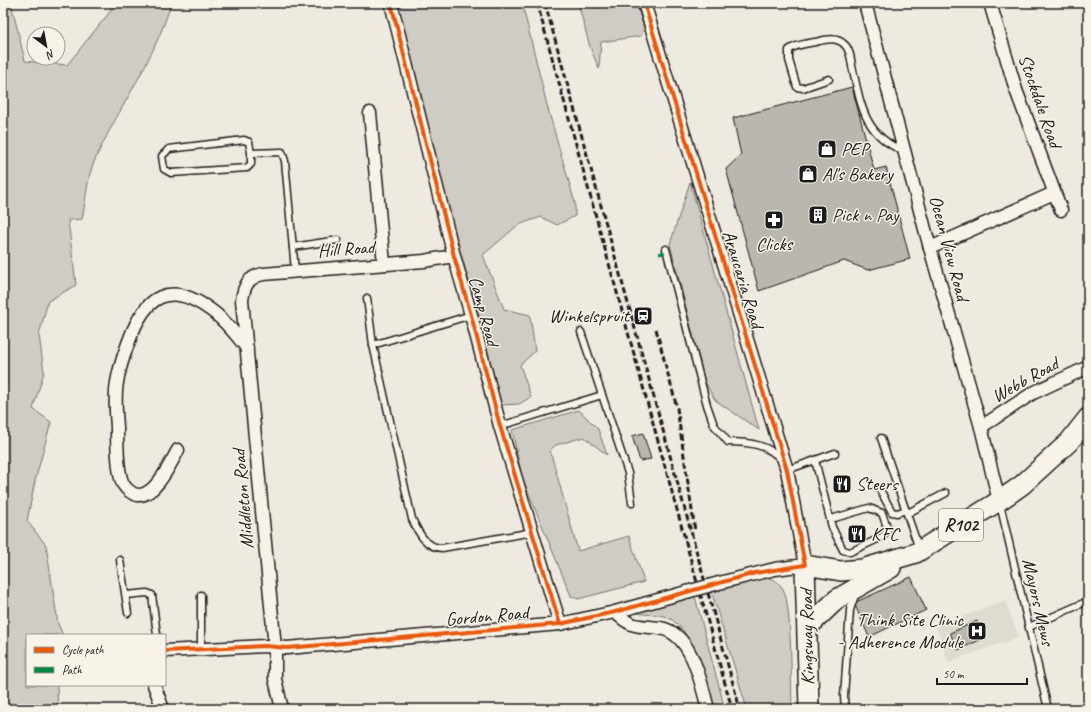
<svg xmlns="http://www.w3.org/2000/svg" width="1091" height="712" font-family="Caveat,sans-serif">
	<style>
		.built { fill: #dedbd1 }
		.green { fill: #cfccc3; stroke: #767470 }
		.building { fill: #bab7af; stroke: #1c1c1c }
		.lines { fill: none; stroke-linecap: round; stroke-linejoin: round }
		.service-casing { stroke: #1c1c1c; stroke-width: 9 }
		.minor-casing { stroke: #1c1c1c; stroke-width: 15 }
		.primary-casing { stroke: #1c1c1c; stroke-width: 22 }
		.service { stroke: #f7f3e8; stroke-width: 6 }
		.minor { stroke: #f7f3e8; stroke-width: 12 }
		.primary { stroke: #f7f3e8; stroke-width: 19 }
		.rail { stroke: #1c1c1c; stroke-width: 3; stroke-dasharray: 6 3; stroke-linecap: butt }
		.minor-bridge-casing { stroke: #1c1c1c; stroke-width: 15; stroke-linecap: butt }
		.minor-bridge { stroke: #f7f3e8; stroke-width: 12 }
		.quiet { stroke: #00873e; stroke-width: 3; stroke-dasharray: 6 3; stroke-linecap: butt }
		.cycleway-casing { stroke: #f7f3e8; stroke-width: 6 }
		.cycleway { stroke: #e8590c; stroke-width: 4 }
		.labels { text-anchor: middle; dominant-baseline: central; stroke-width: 3; stroke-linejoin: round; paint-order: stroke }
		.shield { fill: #f7f3e8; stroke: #5e5c59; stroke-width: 1 }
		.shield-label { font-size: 18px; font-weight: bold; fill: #1c1c1c }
		.street-label { font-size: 19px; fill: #1c1c1c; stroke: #f7f3e8 }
		.poi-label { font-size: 19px; fill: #1c1c1c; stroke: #f7f3e8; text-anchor: start }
	</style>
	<rect width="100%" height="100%" fill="#eeeae0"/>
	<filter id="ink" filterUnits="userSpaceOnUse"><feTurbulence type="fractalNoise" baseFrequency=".025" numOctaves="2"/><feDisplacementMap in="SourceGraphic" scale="8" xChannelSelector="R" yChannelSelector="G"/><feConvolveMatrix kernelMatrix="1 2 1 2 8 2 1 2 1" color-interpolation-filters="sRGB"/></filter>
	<g filter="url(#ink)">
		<path class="built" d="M1005 601 1019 637 948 662 936 626Z"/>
		<g class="green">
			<path d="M3 3H11L25 61 67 65 109 13 114 3H171C155 60 118 108 94 162 87 177 86 202 82 219L68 220 76 285 48 301 39 335 44 372 33 409 51 422 35 481 27 521 46 545 58 624 63 635H27V685H57L58 709H3Z"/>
			<path d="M397 3H522L548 109 575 203V216L557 225 541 217 518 225 483 255 504 309 530 315 535 351 520 365 531 397 519 404 501 405 479 316 438 174Z"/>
			<path d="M578 3H636L644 28 641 36 601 42 599 69 590 47Z"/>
			<path d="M690 182 759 430 715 400 705 382 670 244Z"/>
			<path d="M579 410 598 429 607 455 584 437 556 445 550 450 578 551 629 536 644 582 578 599 571 596 522 477 512 430Z"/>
			<path d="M763 576C773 578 777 580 783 589 792 604 791 686 792 709H747L711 590Z"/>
			<path d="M694 593 725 709H712C704 681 696 633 669 618 658 612 643 617 633 611Z"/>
		</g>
		<g class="building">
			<path d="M852 87 874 170 886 167 910 259 868 270 844 261 759 291 726 169 741 155 733 118Z"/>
			<path d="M643 433 651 459 640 461 632 436Z"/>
			<path d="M911 577 926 610 869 637 854 603Z"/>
			<path d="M977 621 984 638 958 650 950 633Z"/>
		</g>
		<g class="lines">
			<defs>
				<g id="service">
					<path d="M829 79 803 88 797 87 789 60V50C796 44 806 44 815 42 824 40 836 36 844 44 850 49 851 59 852 66 861 104 863 134 903 151"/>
					<path d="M251 153 249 142 244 140 169 149 162 156 164 169 171 173 247 168 251 164V153L282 152 285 161 295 271"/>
					<path d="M293 247 338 240"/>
					<path d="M666 249 707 405 714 425 728 442C747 442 769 444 781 460"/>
					<path d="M367 298 373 345 412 519C418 532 426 548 442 548L533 532"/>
					<path d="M581 332 628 473 632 503"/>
					<path d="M373 345 471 315"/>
					<path d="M500 426 602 395"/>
					<path d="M881 438 919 549"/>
					<path d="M815 460 832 527 843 550 850 552 882 537 888 530 882 513 869 508 831 519"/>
					<path d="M786 468 787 470 835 453"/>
					<path d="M879 488 892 512 897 513 906 510"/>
					<path d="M1000 504 1048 709"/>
					<path d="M908 513 946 493"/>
					<path d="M120 560 128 613"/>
					<path d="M126 595 147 593 152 595 157 635"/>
					<path d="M201 595V650"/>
					<path d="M1029 627 1088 601"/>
					<path d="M845 709 844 696 850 610 855 595"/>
				</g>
				<g id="minor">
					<path d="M391 3 454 256 471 315 500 426 560 624"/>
					<path d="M644 3 787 470 805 565 775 569 719 583"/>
					<path d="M865 3 930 248 981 427 999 501"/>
					<path d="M990 3 1016 90 1061 210"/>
					<path d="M370 113 384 264"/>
					<path d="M930 248 1054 193"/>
					<path d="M981 427 1033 393 1088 367"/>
					<path d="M178 450C170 464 155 497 137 495 132 494 126 489 123 484 117 472 117 441 117 427 116 415 115 403 116 391 117 374 123 357 129 341 145 296 169 279 212 311 226 321 236 335 247 348"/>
					<path d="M615 612C633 629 637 625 660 628 692 633 701 683 708 709"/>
					<path d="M165 651 266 646 287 648 560 624 615 612 683 593"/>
					<path d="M154 685 163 709"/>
					<path d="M282 709 275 679V648L242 300C244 286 248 277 263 274L424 261 454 256"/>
				</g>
				<g id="primary">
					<path d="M808 627 837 599 891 568"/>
					<path d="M809 709 805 565 841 571 862 569 916 553 999 501 1022 485 1069 442 1088 418"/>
				</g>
			</defs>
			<use href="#service" class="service-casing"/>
			<use href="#minor" class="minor-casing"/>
			<use href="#primary" class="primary-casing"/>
			<use href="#service" class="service"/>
			<use href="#minor" class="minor"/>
			<use href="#primary" class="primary"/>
			<g class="rail">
				<path d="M537 3 732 709"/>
				<path d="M545 3 740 709"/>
				<path d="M656 329 677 408 695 531"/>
			</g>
			<defs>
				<path id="minor-bridge" d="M683 593 719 583"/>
			</defs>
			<use href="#minor-bridge" class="minor-bridge-casing"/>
			<use href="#minor-bridge" class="minor-bridge"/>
			<path class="quiet" d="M659 254 667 252"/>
			<defs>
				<g id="cycleway">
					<path d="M391 3 454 256 471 315 500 426 560 624"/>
					<path d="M165 651 266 646 287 648 560 624 615 612 755 573 805 565 787 470 644 3"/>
				</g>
			</defs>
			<use href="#cycleway" class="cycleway-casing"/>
			<use href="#cycleway" class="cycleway"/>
		</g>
	</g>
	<defs>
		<symbol id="shop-square" viewBox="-11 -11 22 22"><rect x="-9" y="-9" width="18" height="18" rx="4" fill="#1c1c1c" stroke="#f7f3e8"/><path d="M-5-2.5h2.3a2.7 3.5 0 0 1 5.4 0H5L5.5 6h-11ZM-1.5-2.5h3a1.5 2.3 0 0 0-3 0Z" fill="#fff"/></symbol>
		<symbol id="building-square" viewBox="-11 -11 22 22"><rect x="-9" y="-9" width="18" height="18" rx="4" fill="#1c1c1c" stroke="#f7f3e8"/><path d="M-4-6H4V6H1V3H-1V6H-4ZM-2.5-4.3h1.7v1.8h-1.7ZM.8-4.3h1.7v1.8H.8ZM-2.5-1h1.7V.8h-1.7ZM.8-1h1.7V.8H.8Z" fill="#fff"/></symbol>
		<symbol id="pharmacy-square" viewBox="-11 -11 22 22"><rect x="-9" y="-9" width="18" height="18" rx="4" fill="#1c1c1c" stroke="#f7f3e8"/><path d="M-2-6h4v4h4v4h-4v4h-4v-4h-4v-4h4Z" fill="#fff"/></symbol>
		<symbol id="station-square" viewBox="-11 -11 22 22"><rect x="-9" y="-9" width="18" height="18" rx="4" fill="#1c1c1c" stroke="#f7f3e8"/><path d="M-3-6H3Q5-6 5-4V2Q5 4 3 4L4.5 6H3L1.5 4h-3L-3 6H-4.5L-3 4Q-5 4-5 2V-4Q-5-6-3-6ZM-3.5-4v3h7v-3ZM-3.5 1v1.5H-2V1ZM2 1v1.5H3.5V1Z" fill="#fff"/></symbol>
		<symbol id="restaurant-square" viewBox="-11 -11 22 22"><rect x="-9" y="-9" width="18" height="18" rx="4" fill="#1c1c1c" stroke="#f7f3e8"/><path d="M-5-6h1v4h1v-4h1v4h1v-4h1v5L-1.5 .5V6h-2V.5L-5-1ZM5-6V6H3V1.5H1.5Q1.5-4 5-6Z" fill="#fff"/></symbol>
		<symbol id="hospital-square" viewBox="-11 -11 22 22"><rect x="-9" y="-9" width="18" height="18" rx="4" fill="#1c1c1c" stroke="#f7f3e8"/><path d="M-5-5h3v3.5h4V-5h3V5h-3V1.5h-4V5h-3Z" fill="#fff"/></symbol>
	</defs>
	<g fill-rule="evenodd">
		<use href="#shop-square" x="816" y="138" width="22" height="22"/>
		<use href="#shop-square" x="797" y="163" width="22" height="22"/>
		<use href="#building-square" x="807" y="204" width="22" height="22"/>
		<use href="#pharmacy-square" x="763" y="209" width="22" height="22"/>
		<use href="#station-square" x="632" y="305" width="22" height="22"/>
		<use href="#restaurant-square" x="831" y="473" width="22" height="22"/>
		<use href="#restaurant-square" x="846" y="523" width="22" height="22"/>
		<use href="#hospital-square" x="966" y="620" width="22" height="22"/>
	</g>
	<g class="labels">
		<rect class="shield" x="939" y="509" width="44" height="32" rx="3"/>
		<g class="shield-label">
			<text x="961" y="525">R102</text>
		</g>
		<g class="street-label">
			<text transform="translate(1040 101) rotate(71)">Stockdale Road</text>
			<text transform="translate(949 248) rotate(75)">Ocean View Road</text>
			<text transform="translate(346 249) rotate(-4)">Hill Road</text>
			<text transform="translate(743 279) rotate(73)">Araucaria Road</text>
			<text transform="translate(484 311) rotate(75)">Camp Road</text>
			<text transform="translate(1025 380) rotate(-29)">Webb Road</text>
			<text transform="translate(243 499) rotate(-95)">Middleton Road</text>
			<text transform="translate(1038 602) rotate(77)">Mayors Mews</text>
			<text transform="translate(487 616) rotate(-5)">Gordon Road</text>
			<text transform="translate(807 637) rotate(-91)">Kingsway Road</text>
		</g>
		<g class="poi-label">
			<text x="841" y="149">PEP</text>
			<text x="822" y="174">Al's Bakery</text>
			<text x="832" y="215">Pick n Pay</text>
			<text x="774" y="244" text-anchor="middle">Clicks</text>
			<text x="629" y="316" text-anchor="end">Winkelspruit</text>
			<text x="856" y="484">Steers</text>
			<text x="871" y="534">KFC</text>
			<text x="963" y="620" text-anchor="end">Think Site Clinic<tspan x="963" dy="22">- Adherence Module</tspan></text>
		</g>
	</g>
	<rect width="1091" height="712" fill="none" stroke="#f7f3e8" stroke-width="16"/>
	<rect x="8" y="8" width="1075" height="696" fill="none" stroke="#1c1c1c" stroke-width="1.5" filter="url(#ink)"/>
	<rect x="26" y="634" width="140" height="52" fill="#f7f3e8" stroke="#9f9d96"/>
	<rect x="34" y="647" width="20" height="6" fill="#e8590c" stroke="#9f9d96"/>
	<text x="62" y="654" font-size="12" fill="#1c1c1c">Cycle path</text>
	<rect x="34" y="667" width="20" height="6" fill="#00873e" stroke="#9f9d96"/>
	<text x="62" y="674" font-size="12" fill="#1c1c1c">Path</text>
	<g transform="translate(46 46) rotate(148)"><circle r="19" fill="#f7f3e8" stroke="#9f9d96"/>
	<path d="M0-3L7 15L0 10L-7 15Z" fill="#1c1c1c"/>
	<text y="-6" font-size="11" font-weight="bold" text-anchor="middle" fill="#1c1c1c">N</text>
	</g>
	<path d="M937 678v6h90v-6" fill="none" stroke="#1c1c1c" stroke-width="2"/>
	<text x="943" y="678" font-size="12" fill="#1c1c1c" stroke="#f7f3e8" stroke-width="3" paint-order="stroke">50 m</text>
</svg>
